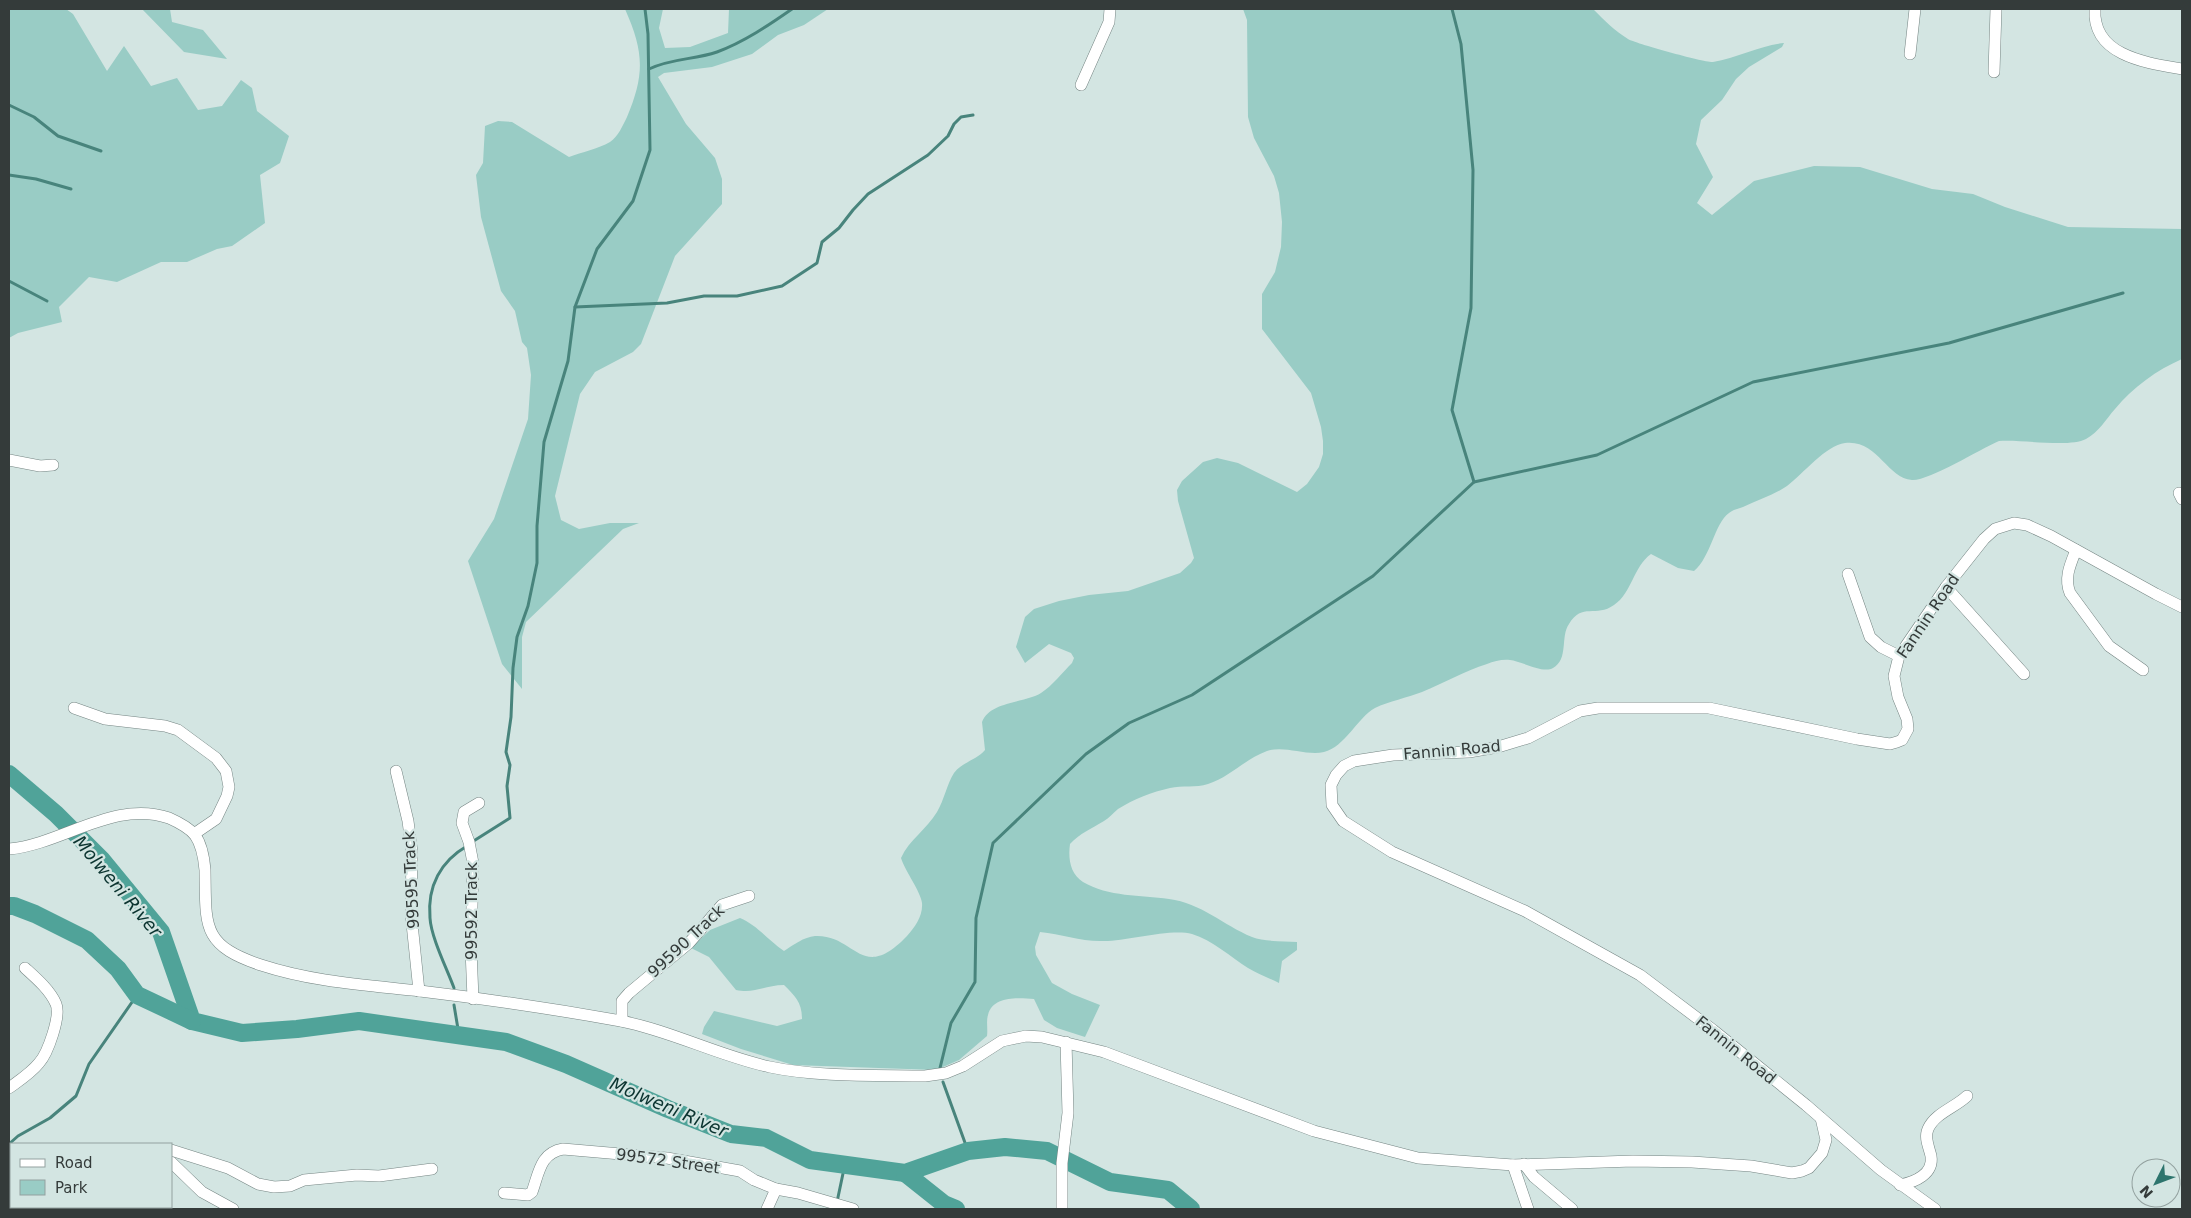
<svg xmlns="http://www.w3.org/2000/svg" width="2191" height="1218" font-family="'DejaVu Sans',sans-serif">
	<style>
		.green { fill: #99ccc5 }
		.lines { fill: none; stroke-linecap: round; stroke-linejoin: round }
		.stream { stroke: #48847c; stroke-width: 3 }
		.river { stroke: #50a399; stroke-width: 18 }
		.minor-casing { stroke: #758583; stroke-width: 12 }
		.minor { stroke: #fff; stroke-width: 11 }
		.labels { text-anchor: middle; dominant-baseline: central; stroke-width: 4.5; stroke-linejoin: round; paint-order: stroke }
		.street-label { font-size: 16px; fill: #343b3a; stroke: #d3e5e2 }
		.water-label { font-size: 18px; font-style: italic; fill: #0b3430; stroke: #d3e5e2 }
	</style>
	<rect width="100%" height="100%" fill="#d3e5e2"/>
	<g class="green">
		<path d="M9 9H66L73 14 107 71 124 46 151 86 177 78 198 110 222 106 241 80 252 88 257 111 289 136 280 163 260 175 265 223 232 246 217 249 187 262H161L117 282 89 277 59 307 62 322 18 333 9 338Z"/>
		<path d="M142 9H170L172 22 203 30 227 59 184 52Z"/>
		<path d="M625 9H663L659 28 665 48 690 47 728 33 729 9H828L804 25 778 35 752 54 712 67 664 73 658 77 686 124 715 158 722 179V204L675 256 641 344 633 352 595 372 580 394 555 496 561 520 579 529 610 523H639L623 529 526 622 522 637V689L502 664 468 561 494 519 528 419 531 375 527 348 522 342 515 311 501 291 481 217 476 175 483 163 485 126 498 121 512 122 569 157C582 152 598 149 610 142 618 137 623 125 627 117 645 74 644 52 625 9Z"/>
		<path d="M1243 9H1593C1604 20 1615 31 1628 39 1634 43 1706 63 1713 62 1737 58 1761 45 1784 43L1782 47 1749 67 1736 79 1722 100 1701 120 1696 144 1713 177 1697 203 1712 215 1754 181 1814 166 1860 167 1932 189 1973 194 2005 207 2068 227 2182 229V359C2157 370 2133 387 2115 409 2106 419 2099 432 2086 439 2069 448 2021 439 1999 441 1980 449 1929 481 1912 480 1887 478 1877 439 1845 443 1826 445 1803 474 1787 486 1774 495 1758 500 1743 507 1738 509 1732 510 1729 513 1714 524 1711 557 1694 571L1678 568 1651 554C1633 567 1632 593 1614 605 1596 618 1582 602 1569 624 1560 637 1569 659 1553 668 1543 674 1521 661 1510 660 1503 659 1494 661 1487 664 1465 671 1444 683 1422 692 1407 698 1389 701 1375 708 1357 718 1345 747 1324 752 1306 756 1284 745 1267 751 1245 759 1230 777 1208 784 1196 788 1182 785 1170 788 1152 792 1134 799 1118 809 1113 813 1109 818 1104 821 1091 829 1080 833 1070 844 1068 858 1070 874 1083 882 1108 897 1141 895 1169 899 1201 903 1223 925 1252 937 1264 942 1284 941 1297 942V950L1282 961 1279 983C1269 978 1258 974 1248 968 1231 957 1212 940 1192 934 1171 928 1128 941 1104 941 1082 942 1062 934 1040 932L1035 947 1036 955 1052 983 1072 994 1100 1005 1085 1037 1057 1028 1044 1020 1034 999C1019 998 993 995 988 1015 986 1021 988 1029 987 1036L959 1060 936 1070 793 1065 741 1049 702 1034 704 1027 714 1011 777 1026 802 1019C802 1002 795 996 784 985 765 985 755 994 736 990L709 957 691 948 710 930 740 918C757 925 768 940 784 951 793 945 804 937 815 936 856 934 861 984 907 936 915 927 923 916 922 903 921 892 905 871 901 858 909 840 927 829 937 812 944 800 947 784 954 773 962 762 977 760 985 750L982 722C990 701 1025 703 1041 693 1052 686 1063 672 1072 663L1074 658 1071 653 1049 644 1025 663 1016 647 1025 617 1034 609 1059 601 1089 595 1128 591 1180 573 1191 563 1194 558 1178 501 1177 490 1182 481 1203 462 1217 458 1238 463 1297 492 1307 484 1319 467 1323 454V441L1321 427 1311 393 1262 329V294L1275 272 1281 247 1282 222 1279 193 1274 176 1254 138 1248 117 1247 20Z"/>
	</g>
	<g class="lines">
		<g class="stream">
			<path d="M1452 9 1461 44 1473 170 1471 308 1452 410 1474 482"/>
			<path d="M649 69C672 58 694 60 717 52 744 42 769 25 792 9"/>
			<path d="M9 105 34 117 58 136 101 151"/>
			<path d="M9 175 36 179 71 189"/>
			<path d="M9 281 47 301"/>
			<path d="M575 307 667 303 704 296H737L782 286 817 263 822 242 839 228 853 210 868 194 928 155 948 136 954 124 961 117 973 115"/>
			<path d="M472 842 510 818 507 786 510 765 506 752 511 717 513 668 517 637 528 606 537 563V526L544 442 568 361 575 307 597 249 633 201 650 150 648 34 645 9"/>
			<path d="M454 988C447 969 431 937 430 918 427 886 441 861 467 846"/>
			<path d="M454 1005 459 1035"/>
			<path d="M940 1068 951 1023 975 982 976 918 993 843 1086 754 1129 723 1192 695 1373 576 1474 482 1597 455 1753 382 1949 343 2123 293"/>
			<path d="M943 1082 968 1151"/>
			<path d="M9 1144 18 1136 50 1118 76 1096 89 1064 137 995"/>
			<path d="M837 1202 845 1164"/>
		</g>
		<g class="river">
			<path d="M9 774 56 814 101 859 161 932 192 1021 242 1033 297 1029 359 1021 506 1042 566 1064 668 1109 731 1134 766 1138 810 1160 905 1173 968 1151 1005 1147 1047 1151 1110 1182 1168 1190 1191 1209"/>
			<path d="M9 906H14L35 914 87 940 118 969 137 995 192 1021"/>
			<path d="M905 1173 944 1204 956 1209"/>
		</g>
		<defs>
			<g id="minor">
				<path d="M2095 9C2092 56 2147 63 2182 69"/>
				<path d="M1910 54 1915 9"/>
				<path d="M1994 72 1996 9"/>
				<path d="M1081 85 1109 22 1110 9"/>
				<path d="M9 460 40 466 53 465"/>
				<path d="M2179 493 2182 499"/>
				<path d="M2076 550C2070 565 2064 578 2070 593L2109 646 2143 670"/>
				<path d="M1848 574 1870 637 1881 647 1899 656"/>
				<path d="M1946 587 2024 674"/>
				<path d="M74 708 105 719 165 726 178 730 216 758 226 771 229 787 227 796 216 819 194 834"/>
				<path d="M396 771 408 821 412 852 411 914 419 991"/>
				<path d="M9 849C63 844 114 799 169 818 178 822 189 828 195 835 202 845 204 858 205 870 206 926 201 945 261 965 313 982 366 985 420 991 487 999 554 1009 621 1021 672 1031 719 1056 770 1067 816 1077 877 1075 925 1076L946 1073 963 1066 1002 1041 1026 1036 1042 1037 1104 1052 1314 1131 1418 1158 1513 1165 1633 1161 1692 1162 1751 1166 1792 1173 1802 1171 1809 1168 1822 1153 1826 1140 1821 1118"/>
				<path d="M473 999 471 949 473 863 469 842 462 823 464 812 479 803"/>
				<path d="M622 1021V1001L629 993 689 943 722 905 749 896"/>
				<path d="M9 1088C20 1080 31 1073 39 1063 48 1053 61 1016 56 1004 50 990 36 978 25 968"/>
				<path d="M171 1150 228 1168 258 1184 274 1187 290 1186 304 1180 357 1175 379 1176 432 1169"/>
				<path d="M171 1162 202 1192 233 1209"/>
				<path d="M1524 1164 1534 1177 1572 1209"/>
				<path d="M1513 1165 1528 1209"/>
				<path d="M1900 1185C1915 1182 1934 1174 1931 1156 1929 1147 1924 1138 1928 1129 1935 1113 1956 1107 1967 1096"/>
				<path d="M504 1193 528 1195 532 1192C539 1173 540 1153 563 1149L667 1158 740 1171 754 1180 776 1189 798 1193 853 1209"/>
				<path d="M9 1207H17"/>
				<path d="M767 1209 776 1189"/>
				<path d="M1062 1209V1163L1068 1113 1066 1042"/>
				<path d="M1935 1209 1881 1170 1806 1105 1713 1030 1640 975 1525 911 1392 852 1343 821 1332 805 1331 785 1336 775 1344 766 1354 761 1393 755 1469 752 1498 747 1528 738 1580 711 1598 708H1709L1857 739 1890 744 1897 742 1902 740 1908 729 1907 719 1898 697 1894 676 1899 656 1946 587 1984 539 1995 529 2014 523 2027 525 2051 536 2156 594 2182 607"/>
			</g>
		</defs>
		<use href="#minor" class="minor-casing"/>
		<use href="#minor" class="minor"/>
	</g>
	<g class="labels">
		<g class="street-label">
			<text transform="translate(1928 616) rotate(-56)">Fannin Road</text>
			<text transform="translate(1452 750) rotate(-5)">Fannin Road</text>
			<text transform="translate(411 880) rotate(-93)">99595 Track</text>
			<text transform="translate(471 911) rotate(-90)">99592 Track</text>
			<text transform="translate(686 941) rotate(-43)">99590 Track</text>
			<text transform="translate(1736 1050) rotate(39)">Fannin Road</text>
			<text transform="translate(668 1161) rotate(8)">99572 Street</text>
		</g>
		<g class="water-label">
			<text transform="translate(118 886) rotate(50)">Molweni River</text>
			<text transform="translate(669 1107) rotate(23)">Molweni River</text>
		</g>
	</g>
	<rect width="2191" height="1218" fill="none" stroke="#343b3a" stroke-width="20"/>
	<rect x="10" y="1143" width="162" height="65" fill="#d3e5e2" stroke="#93a19f"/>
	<rect x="20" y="1159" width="25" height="8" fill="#ffffff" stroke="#93a19f"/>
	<text x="55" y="1168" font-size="15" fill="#343b3a">Road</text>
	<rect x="20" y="1180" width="25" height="15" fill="#99ccc5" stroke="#93a19f"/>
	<text x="55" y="1193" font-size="15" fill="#343b3a">Park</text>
	<g transform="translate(2156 1183) rotate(228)"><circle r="24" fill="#d3e5e2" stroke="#93a19f"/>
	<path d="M0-4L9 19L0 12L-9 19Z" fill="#2d746d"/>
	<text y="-8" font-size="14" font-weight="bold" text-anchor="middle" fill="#343b3a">N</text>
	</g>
</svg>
